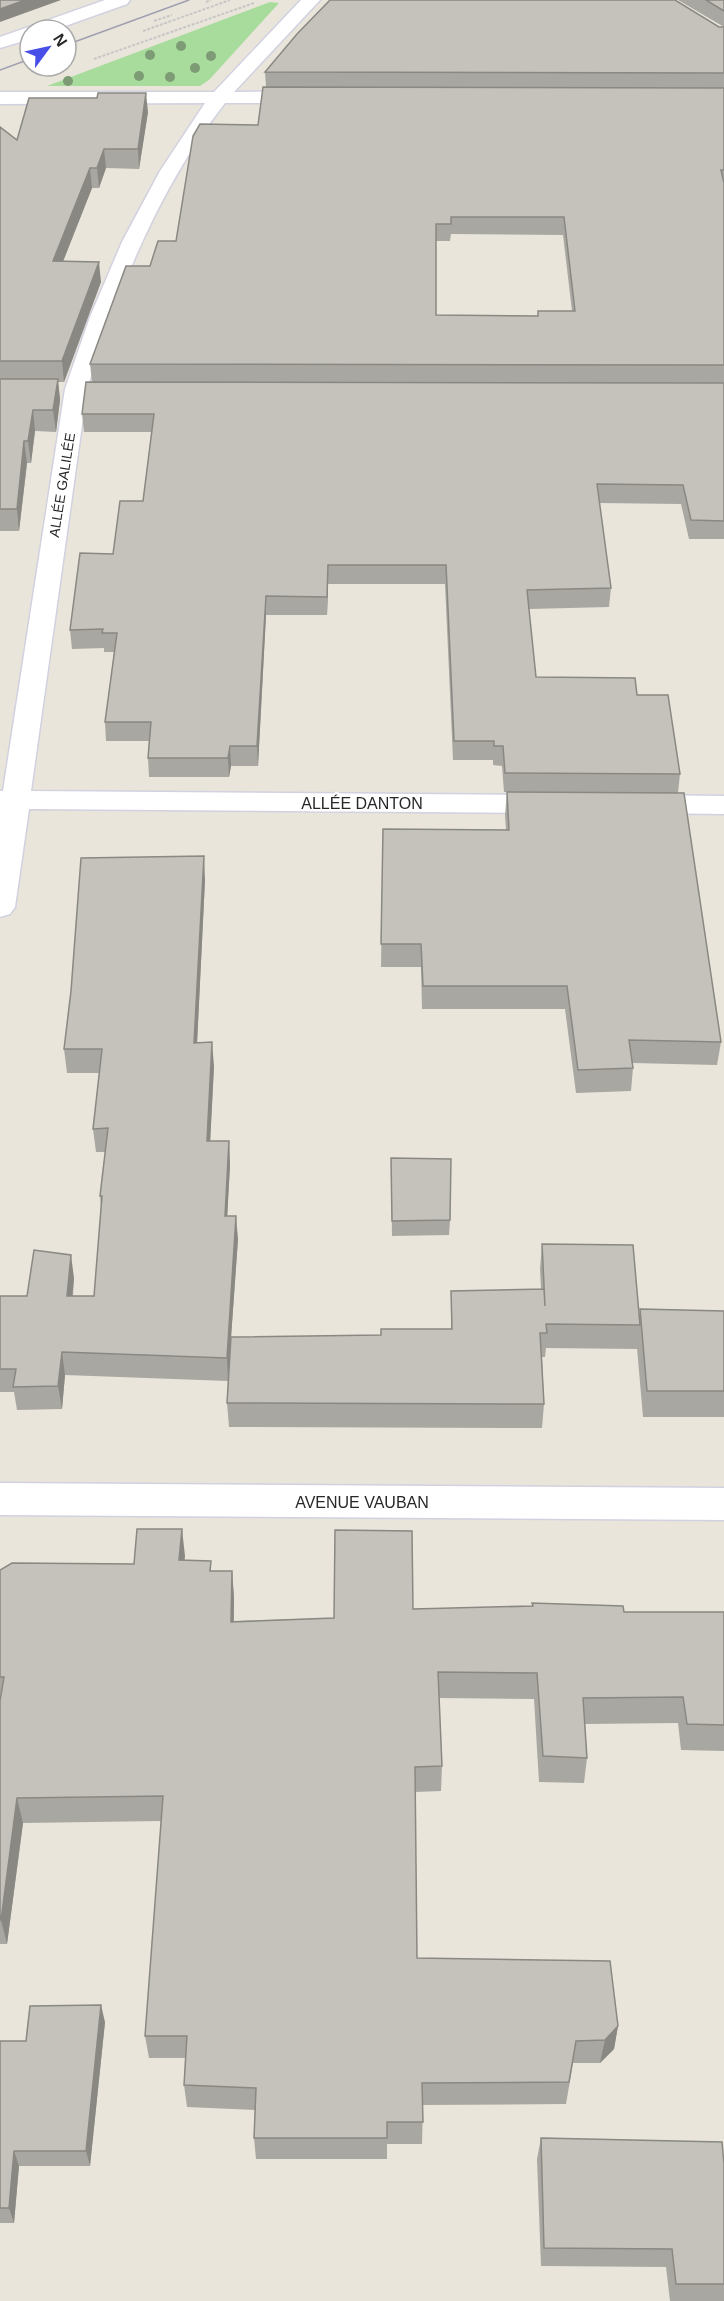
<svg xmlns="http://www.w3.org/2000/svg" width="724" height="2301" font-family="Helvetica,sans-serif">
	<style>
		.green { fill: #a8dc9c }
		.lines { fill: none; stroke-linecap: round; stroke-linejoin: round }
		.minor-casing { stroke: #d1d1e0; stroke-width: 3 }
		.path { stroke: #c7c7c7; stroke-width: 2; stroke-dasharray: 3 1.5; stroke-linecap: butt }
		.minor { fill: #fff; fill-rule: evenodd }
		.tram { stroke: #9f9fb1; stroke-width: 1.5 }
		.tree { fill: #7d9b74 }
		.wall { fill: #a9a7a1; fill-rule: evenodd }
		.shaded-wall { fill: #8a8883 }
		.building { fill: #c5c2bb; stroke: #8a8883; stroke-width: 1.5; fill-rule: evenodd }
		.labels { text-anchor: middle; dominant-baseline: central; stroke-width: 4.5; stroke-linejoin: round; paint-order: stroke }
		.far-street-label { font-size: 14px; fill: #282828; stroke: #fff }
		.street-label { font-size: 16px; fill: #282828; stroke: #fff }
	</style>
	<rect width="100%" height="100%" fill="#eae5db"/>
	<path class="green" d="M270 2 279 3 209 80 200 86H47Z"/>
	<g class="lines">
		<defs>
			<g id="minor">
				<path d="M105 0H130L127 4 54 30H30V39L0 48V37Z"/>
				<path d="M301 0H320L234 92 307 91 314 93 316 97 314 101 307 103H225C160 186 118 289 87 389L31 791 551 795 561 798 565 804 561 810 551 813 29 809 15 907 10 914 0 917V791H3L65 389 90 317 122 242 160 171 205 103 0 104V92H214Z"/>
				<path d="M642 795 724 796V814L642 813 632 810 628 804 632 798Z"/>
				<path d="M0 1483 724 1488V1520L0 1515Z"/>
			</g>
		</defs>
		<use href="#minor" class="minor-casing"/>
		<g class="path">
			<path d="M206 2 211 0"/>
			<path d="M154 21 172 15"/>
			<path d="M143 31 230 0"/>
			<path d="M94 59 254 3"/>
		</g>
		<use href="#minor" class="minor"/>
		<g class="tram">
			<path d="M66 45 189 0"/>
			<path d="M0 70 30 59"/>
		</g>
	</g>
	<g class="tree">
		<circle cx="181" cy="46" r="5"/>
		<circle cx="150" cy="55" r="5"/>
		<circle cx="211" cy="56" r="5"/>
		<circle cx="195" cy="68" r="5"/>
		<circle cx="139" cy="76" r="5"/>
		<circle cx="170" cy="77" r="5"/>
		<circle cx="68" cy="81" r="5"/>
	</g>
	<g class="wall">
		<path d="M678 0H724V539H689L681 504 599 503 611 588 609 607 529 609 536 677 637 695 680 774 678 793 721 1042 717 1065 633 1063V1068L631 1091 576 1093 565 1009H422L421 967H381L383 829 506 830 505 815 507 792H504L502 766 493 765V760H453L445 584H328L327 615H266L258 766H231L229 777H149L148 758 149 741H106L105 722 114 652H104V648L72 649 70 630 143 501 152 432H84L82 414 541 382H92L90 364 150 266 176 241 258 125 266 87 265 72 719 27H724ZM451 234 563 235 572 311 538 316 436 315V241H450Z"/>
		<path d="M148 112 139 169 106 168 99 188H92L63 261 101 282 64 382H58L60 400 56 432 35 431 31 463H27L19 531H0V127L17 140Z"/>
		<path d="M205 880 197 1042 214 1066 210 1141H229L230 1165 227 1216 238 1239 231 1337 381 1335 451 1329V1291L541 1289 540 1269 542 1244 639 1313 724 1311V1417H643L637 1348V1349L546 1348 545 1357H542L544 1404 542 1428 229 1427 227 1403 228 1381 65 1375 62 1409 17 1410 14 1392H0V1296H27L74 1278 73 1296H94L101 1206 100 1196 105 1152H96L93 1129 99 1073H67L64 1049Z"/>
		<path d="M391 1158 450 1220 449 1235 392 1236Z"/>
		<path d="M182 1529 184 1560 212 1571H232L234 1598V1621L334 1618 413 1609 532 1606V1603L624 1612H724V1751L681 1750 678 1723 585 1724 587 1758 584 1783 539 1782 534 1699 439 1698 442 1766 441 1791 415 1792 417 1958 618 2026 614 2049 600 2063H573L566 2104 423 2105 422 2144H387V2159H256L254 2138 255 2110 187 2107 184 2085 185 2058H149L145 2036 161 1821 23 1823 7 1944H0V1570L134 1564Z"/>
		<path d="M105 2022 90 2166H19L14 2223H0V2041H26Z"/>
		<path d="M541 2138 724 2164V2301H670L666 2267 541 2266 537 2159Z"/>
	</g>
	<g class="shaded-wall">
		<path d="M25 0H61L0 22V9Z"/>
		<path d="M146 93 148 112 139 169 138 149Z"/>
		<path d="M104 149 106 168 99 188 97 168Z"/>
		<path d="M90 168 92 188 55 282 53 261Z"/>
		<path d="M99 262 101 282 64 382 62 361Z"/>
		<path d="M58 379 60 400 56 432 53 410Z"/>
		<path d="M33 410 35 431 31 463 28 441Z"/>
		<path d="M24 441 27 463 19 531 17 509Z"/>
		<path d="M328 565V584L327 615V597Z"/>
		<path d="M266 596V615L258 766 257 746Z"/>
		<path d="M230 746 231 766 229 777 228 758Z"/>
		<path d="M204 856 205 880 196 1066 194 1043Z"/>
		<path d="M212 1042 214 1066 209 1165 207 1141Z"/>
		<path d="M229 1141 230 1165 226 1240 225 1216Z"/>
		<path d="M236 1216 238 1239 228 1381 227 1358Z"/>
		<path d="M71 1255 74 1278 70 1319 67 1296Z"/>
		<path d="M62 1352 65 1375 62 1409 58 1386Z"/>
		<path d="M182 1529 185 1556 182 1587 179 1560Z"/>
		<path d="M232 1571 234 1598 233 1648 231 1622Z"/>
		<path d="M17 1798 23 1823 7 1944 1 1920Z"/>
		<path d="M101 2005 105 2022 90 2166 86 2151Z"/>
		<path d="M618 2026 614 2049 600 2063 605 2040Z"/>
		<path d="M14 2151 19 2166 14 2223 9 2208Z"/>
	</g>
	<g class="building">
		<path d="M0 0H25L0 9Z"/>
		<path d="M330 0H675L719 27H724V73L265 72 297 34Z"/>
		<path d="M706 0H724V11Z"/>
		<path d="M263 87 724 88V170H721L724 183V365L90 364 126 266H150L158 241H176L193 136 200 124 258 125ZM451 217H564L575 311H538V316L436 315V224H451Z"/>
		<path d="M98 93H146L138 149H104L97 168H90L53 261 99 262 62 361H0V127L17 140 29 98H97Z"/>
		<path d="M0 379H58L53 410H33L28 441H24L17 509H0Z"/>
		<path d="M86 382 724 383V521L691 520 683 485 597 484 611 588 527 590 536 677 635 678 637 695H668L680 774 505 773 503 746H494V741H454L446 565H328L327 597 266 596 257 746H230L228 758H148L151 722H105L117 633H102L103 629 70 630 80 553 113 554 120 501H143L154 414H82Z"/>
		<path d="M507 792 684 793 721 1042 629 1040 633 1068 578 1070 567 986H423L421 944H381L383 829 509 830Z"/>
		<path d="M204 856 194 1043 212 1042 207 1141H229L225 1216H236L227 1358 62 1352 58 1386 13 1387 16 1369H0V1296H27L34 1250 71 1255 67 1296H94L102 1196H100L108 1128 93 1129 102 1049H64L71 991 81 858Z"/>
		<path d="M391 1158 451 1159 450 1220 392 1221Z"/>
		<path d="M542 1244 633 1245 640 1325 546 1324 547 1333H540L544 1404 227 1403 231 1337 381 1335V1329H452L451 1291 544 1289 545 1306Z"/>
		<path d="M640 1309 724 1311V1391H647Z"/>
		<path d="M137 1529H182L179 1560 211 1561 210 1571H232L231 1622 334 1618 335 1530 412 1531 413 1609 533 1606 532 1603 623 1606 624 1612H724V1725L687 1724 683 1697 583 1698 587 1758 543 1756 537 1673 438 1672 442 1766 415 1767 417 1958 610 1961 618 2026 605 2040 576 2041 569 2082 422 2083 423 2122H387V2138H254L256 2088 184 2085 187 2036H145L163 1796 17 1798 1 1920H0V1701L4 1677H0V1570L12 1563 134 1564Z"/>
		<path d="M101 2005 86 2151H14L9 2208H0V2041H26L30 2006Z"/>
		<path d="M541 2138 722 2142 724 2164V2284H676L672 2249 544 2248Z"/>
	</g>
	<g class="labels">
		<g class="far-street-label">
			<text transform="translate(62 485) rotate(-81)">ALLÉE GALILÉE</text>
		</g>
		<g class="street-label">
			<text x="362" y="803">ALLÉE DANTON</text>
			<text x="362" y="1502">AVENUE VAUBAN</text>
		</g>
	</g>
	<g transform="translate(48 48) rotate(57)"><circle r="28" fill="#ffffff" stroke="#a9a9a9" stroke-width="1.5"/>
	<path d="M0-4.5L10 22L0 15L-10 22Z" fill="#484fe9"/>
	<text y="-9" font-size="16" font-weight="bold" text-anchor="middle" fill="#282828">N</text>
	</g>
</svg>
